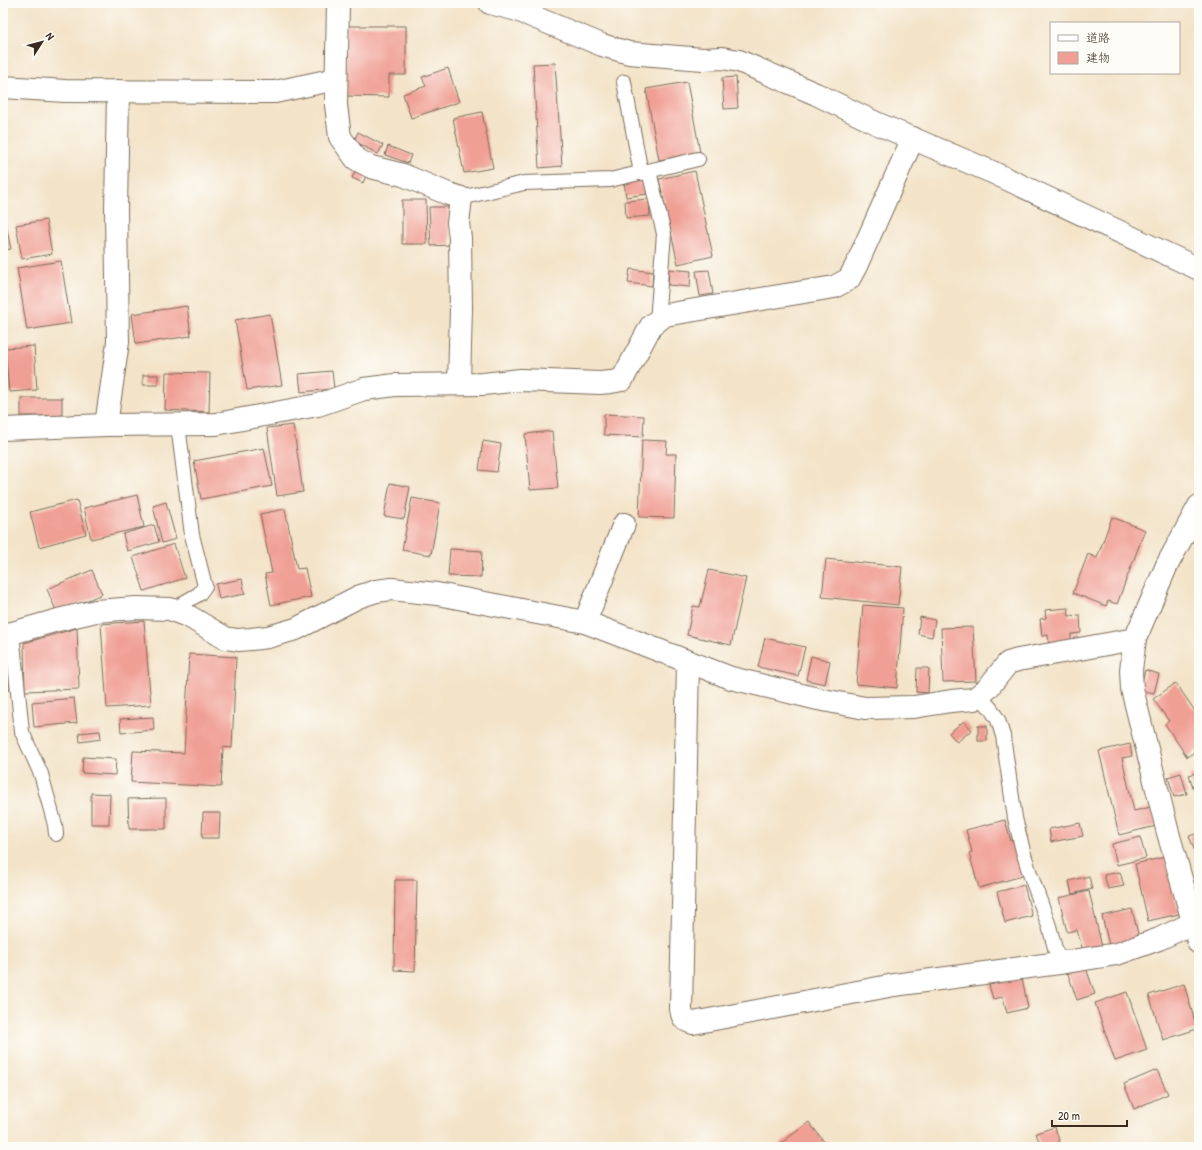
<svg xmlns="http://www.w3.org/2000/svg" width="1202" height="1150" font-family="'Patrick Hand','Klee One',sans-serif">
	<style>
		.building { fill: #f09f94 }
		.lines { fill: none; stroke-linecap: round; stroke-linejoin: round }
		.service-casing { stroke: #7b6b5a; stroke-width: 16 }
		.minor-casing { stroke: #7b6b5a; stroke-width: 24 }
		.service { stroke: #fff; stroke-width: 14 }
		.minor { stroke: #fff; stroke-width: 22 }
	</style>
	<rect width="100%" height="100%" fill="#fdfcf7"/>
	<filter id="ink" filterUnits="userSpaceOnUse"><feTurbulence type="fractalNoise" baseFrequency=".025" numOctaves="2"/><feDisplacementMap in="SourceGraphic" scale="8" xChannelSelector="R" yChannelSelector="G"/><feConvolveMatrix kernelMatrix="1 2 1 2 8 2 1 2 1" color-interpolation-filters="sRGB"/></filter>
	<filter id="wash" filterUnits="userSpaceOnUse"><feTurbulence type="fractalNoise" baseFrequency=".012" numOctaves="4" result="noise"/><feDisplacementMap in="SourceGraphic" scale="16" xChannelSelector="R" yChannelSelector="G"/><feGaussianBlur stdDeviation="0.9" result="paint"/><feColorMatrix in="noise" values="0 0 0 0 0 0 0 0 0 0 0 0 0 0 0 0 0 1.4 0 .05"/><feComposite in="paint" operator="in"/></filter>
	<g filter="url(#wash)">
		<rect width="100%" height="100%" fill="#f3e3c8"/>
		<g id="blocks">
			<g class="building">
				<path d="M346 26H406V75H389V97L346 96Z"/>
				<path d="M555 63 562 166 539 168 533 64Z"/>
				<path d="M448 68 459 102 411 118 403 94 426 86 422 77Z"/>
				<path d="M736 77 738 108 724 109 722 78Z"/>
				<path d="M687 82 700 152 659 160 646 89Z"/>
				<path d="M482 112 493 168 464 173 453 118Z"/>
				<path d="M358 132 383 145 378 154 354 141Z"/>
				<path d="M388 146 411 155 408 163 385 155Z"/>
				<path d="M357 167 368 171 363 183 352 178Z"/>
				<path d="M695 171 713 256 678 264 659 179Z"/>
				<path d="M645 179 647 194 626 197 624 181Z"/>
				<path d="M649 199 650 216 626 218 625 201Z"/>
				<path d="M402 200H426L427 244H402Z"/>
				<path d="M429 207H448L450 245 431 246Z"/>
				<path d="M3 210 11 249 3 250Z"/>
				<path d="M46 220 52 254 22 259 16 225Z"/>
				<path d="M61 261 71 323 27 330 17 268Z"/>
				<path d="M630 269 653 272 652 286 628 283Z"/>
				<path d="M669 269 691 271 690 287 668 285Z"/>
				<path d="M709 270 713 294 700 296 696 271Z"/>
				<path d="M187 306 191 336 136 344 132 314Z"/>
				<path d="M270 314 282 385 247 390 235 320Z"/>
				<path d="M34 346 37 390 9 392 5 348Z"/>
				<path d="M332 371 334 389 301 392 299 374Z"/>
				<path d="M166 372 210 373 209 412 165 410Z"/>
				<rect x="143" y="375" width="15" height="10"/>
				<rect x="21" y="398" width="41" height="18"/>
				<path d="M604 414 644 416 643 437 604 435Z"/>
				<path d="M293 425 303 492 277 496 267 428Z"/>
				<path d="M552 431 558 488 530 490 525 434Z"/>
				<path d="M642 440 667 441 666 454H676L674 518 639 517Z"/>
				<path d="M483 441 501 444 497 472 479 470Z"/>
				<path d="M264 448 272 486 201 499 194 461Z"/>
				<path d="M390 483 410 487 404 519 384 516Z"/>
				<path d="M137 495 144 527 91 539 84 508Z"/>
				<path d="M412 498 440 503 431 555 402 550Z"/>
				<path d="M77 500 86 534 39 547 30 512Z"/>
				<path d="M166 502 176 539 162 543 153 506Z"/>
				<path d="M285 509 297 569 305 568 311 597 271 605 265 574 272 573 260 514Z"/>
				<path d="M1112 517 1145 530 1117 604 1108 601 1106 606 1073 593 1088 554 1097 558Z"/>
				<path d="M154 525 159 542 127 551 123 534Z"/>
				<path d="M174 544 185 578 144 591 133 557Z"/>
				<path d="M450 549 482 551 481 577 448 576Z"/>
				<path d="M826 559 902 567 898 605 822 597Z"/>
				<path d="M92 570 102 594 57 613 47 589Z"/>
				<path d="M709 570 746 578 731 645 687 635 693 606 700 607Z"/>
				<path d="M242 579 245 594 219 599 216 584Z"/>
				<path d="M863 605 903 608 897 688 856 684Z"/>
				<path d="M1068 608 1069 616 1080 615 1081 633 1071 634V644L1049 646 1048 635 1042 636 1040 619 1046 618 1045 610Z"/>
				<path d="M920 617 935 620 932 637 918 634Z"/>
				<path d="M144 621 151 705 107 708 101 624Z"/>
				<path d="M973 627 976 681 943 682 941 628Z"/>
				<path d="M77 628 79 689 25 691 24 643Z"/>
				<path d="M765 638 805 647 798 676 758 667Z"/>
				<path d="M3 652H6L10 690 3 691Z"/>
				<path d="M189 654 236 657 232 748 223 747 221 787 131 782 133 751 184 753Z"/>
				<path d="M811 656 830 661 825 684 806 680Z"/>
				<path d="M917 668H929L928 693 916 692Z"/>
				<path d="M1145 670 1159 674 1154 693 1140 690Z"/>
				<path d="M1176 683 1199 717V749L1187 757 1165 724 1169 721 1153 699Z"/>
				<path d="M74 698 77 723 34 727 32 702Z"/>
				<path d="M153 717 154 730 121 733 120 719Z"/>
				<path d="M964 721 972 730 957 742 949 733Z"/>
				<rect x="978" y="726" width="9" height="15"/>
				<path d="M100 731 101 739 80 742 79 733Z"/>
				<path d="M1130 744 1132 756 1122 758 1134 811 1151 807 1156 826 1119 835 1099 751Z"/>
				<path d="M83 757 116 759 115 775 82 773Z"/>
				<path d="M1199 772V805L1189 775Z"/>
				<path d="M1181 773 1187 794 1174 797 1168 777Z"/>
				<path d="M91 793 110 794 109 824H91Z"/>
				<path d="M166 798V829H129L128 799Z"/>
				<path d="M203 813H220L219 838H202Z"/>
				<path d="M1005 820 1011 841 1016 840 1026 875 979 888 969 853 972 852 966 830Z"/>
				<path d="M1080 823 1083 836 1051 842 1049 829Z"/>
				<path d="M1199 833V862L1189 836Z"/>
				<path d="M1140 837 1146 858 1117 865 1112 844Z"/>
				<path d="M1165 857 1179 914 1148 921 1135 864Z"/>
				<path d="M1120 872 1124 886 1108 889 1104 875Z"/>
				<path d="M1089 876 1092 889 1072 894 1069 881Z"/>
				<path d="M395 880H417L415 971 394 970Z"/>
				<path d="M1024 885 1032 916 1005 923 997 892Z"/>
				<path d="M1089 891 1102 947 1083 951 1077 930 1067 932 1059 898Z"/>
				<path d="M1132 909 1140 942 1110 949 1102 916Z"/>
				<path d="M1085 965 1095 994 1077 1000 1067 971Z"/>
				<path d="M1022 978 1028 1008 1007 1013 1003 997 993 999 989 985Z"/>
				<path d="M1184 984 1197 1029 1163 1040 1149 995Z"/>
				<path d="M1127 992 1147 1050 1115 1061 1095 1003Z"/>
				<path d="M1157 1070 1168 1094 1134 1109 1124 1084Z"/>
				<path d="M809 1122 828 1147H776Z"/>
				<path d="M1055 1127 1061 1147H1041L1036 1133Z"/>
			</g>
		</g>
	</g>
	<g filter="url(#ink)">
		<use href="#blocks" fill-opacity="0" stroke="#7b6b5a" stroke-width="1"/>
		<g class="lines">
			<defs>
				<g id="service">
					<path d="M624 82 641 173"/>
					<path d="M649 171 664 234 657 321"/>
					<path d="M461 198 524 183 610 180 698 159"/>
					<path d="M175 611 185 602 199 594 205 586 192 535 178 425"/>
					<path d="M12 633 22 732 41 774 55 825 56 834"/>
					<path d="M979 695 991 709 998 720 1003 736 1015 818 1023 851 1029 871 1049 926 1059 963"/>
				</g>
				<g id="minor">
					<path d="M338 3 336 105 340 137 356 159 371 167 403 175 446 193 461 198 458 223 460 238 461 308 459 384"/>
					<path d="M490 3 517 10 602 45 629 53 703 59 722 58 739 61 816 94 878 124 992 172 1199 269"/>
					<path d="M3 87 65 91 275 92 336 79"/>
					<path d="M106 425 118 342 116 211 118 91"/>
					<path d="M3 429 106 425 216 424 318 405 364 389 395 385 483 384 521 380 600 383 611 382 622 380 651 326 665 315 834 287 849 279 856 266 913 138"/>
					<path d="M1199 506 1167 565 1135 639 1131 670 1132 689 1167 829 1199 943"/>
					<path d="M585 622 624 524"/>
					<path d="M3 634 12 633 58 620 96 611 136 608 170 609 190 617 225 638 238 640 251 639 268 637 296 629 358 597 376 591 392 589 437 594 585 622 731 678 818 699 865 708 914 707 951 701 974 699 987 689 1008 663 1018 660 1135 639"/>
					<path d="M688 662 681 1009C682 1017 684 1021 693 1023L894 985 1059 963 1117 954 1159 939 1193 923"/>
				</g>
			</defs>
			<use href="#service" class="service-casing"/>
			<use href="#minor" class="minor-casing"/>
			<use href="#service" class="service"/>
			<use href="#minor" class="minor"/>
		</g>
	</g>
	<rect width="1202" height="1150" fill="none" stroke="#fdfcf7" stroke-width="16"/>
	<rect x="1050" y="22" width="130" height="52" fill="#fdfcf7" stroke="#afa8a0"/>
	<rect x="1058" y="35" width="20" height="6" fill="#ffffff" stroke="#afa8a0"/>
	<text x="1086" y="42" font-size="12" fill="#3b2a1e">道路</text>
	<rect x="1058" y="52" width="20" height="12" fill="#f09f94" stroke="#afa8a0"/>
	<text x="1086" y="62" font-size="12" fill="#3b2a1e">建物</text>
	<g transform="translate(42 42) rotate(54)" stroke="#fdfcf7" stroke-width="3" paint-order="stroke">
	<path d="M0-3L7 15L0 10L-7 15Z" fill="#3b2a1e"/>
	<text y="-6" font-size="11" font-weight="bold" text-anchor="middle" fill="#3b2a1e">N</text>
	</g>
	<path d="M1052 1120v6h75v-6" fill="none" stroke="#3b2a1e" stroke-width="2"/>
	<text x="1058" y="1120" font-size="12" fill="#3b2a1e" stroke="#fdfcf7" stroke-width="3" paint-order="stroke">20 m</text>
</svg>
